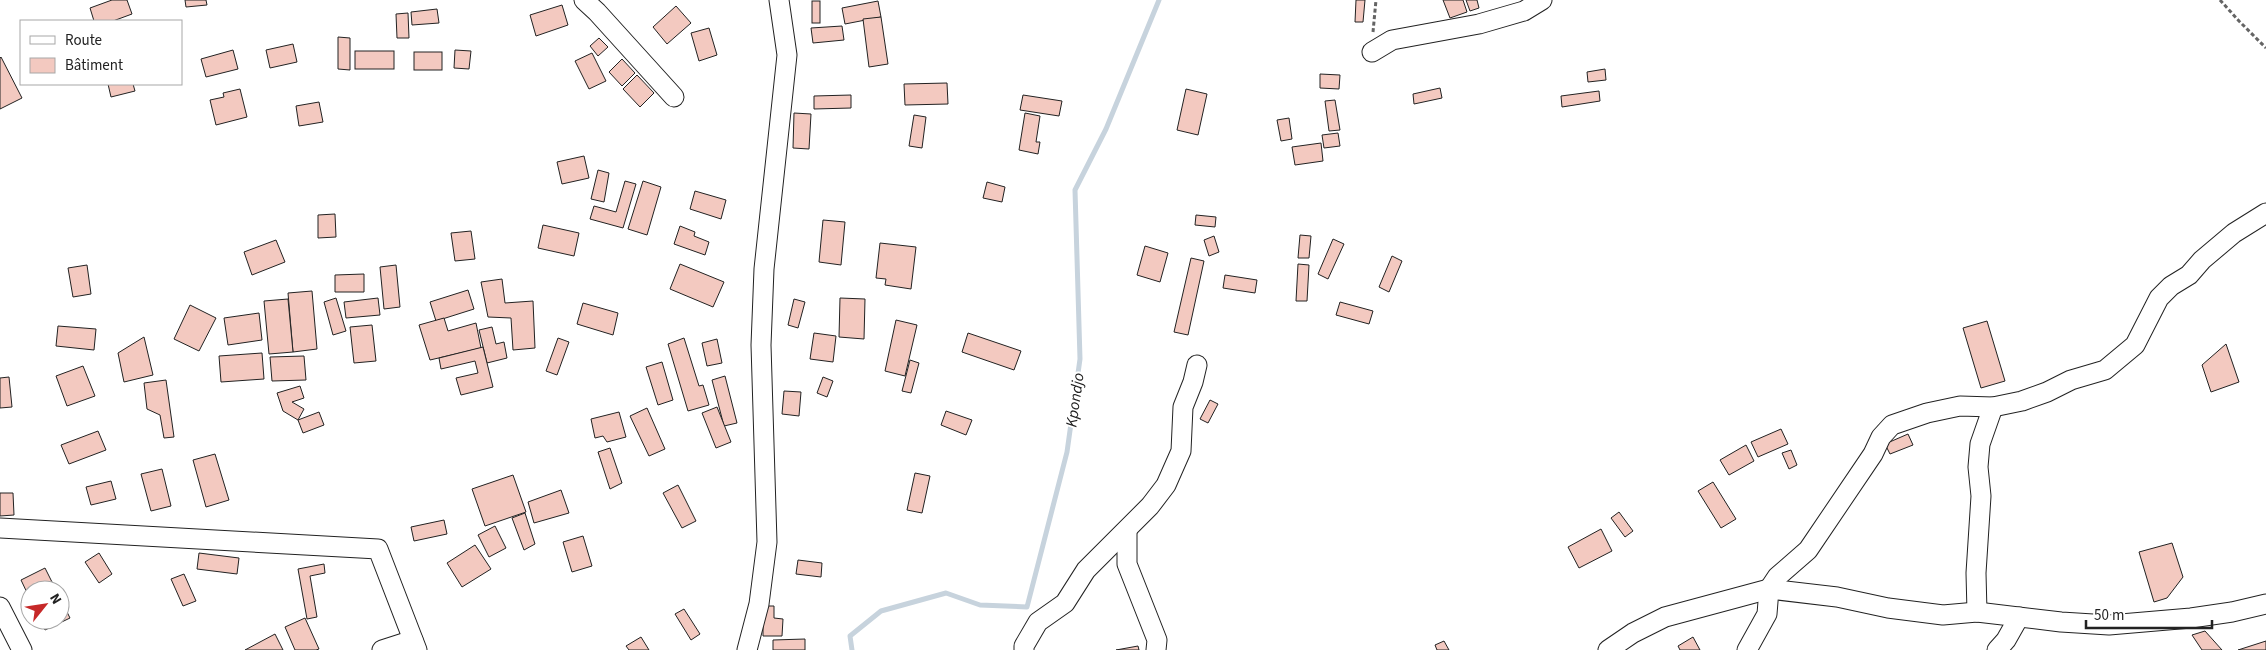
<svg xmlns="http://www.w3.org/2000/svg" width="2266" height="650" font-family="'Source Sans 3',sans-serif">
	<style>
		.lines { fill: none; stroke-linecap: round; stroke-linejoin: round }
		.stream { stroke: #c7d3dd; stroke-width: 5 }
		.building { fill: #f3c9c0; stroke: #222 }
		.minor-casing { stroke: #222; stroke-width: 21 }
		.path { stroke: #646464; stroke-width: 3; stroke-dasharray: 4 2.5; stroke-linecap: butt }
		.minor { stroke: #fff; stroke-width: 19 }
		.labels { text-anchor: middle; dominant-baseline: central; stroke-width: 4; stroke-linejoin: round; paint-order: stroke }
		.water-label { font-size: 16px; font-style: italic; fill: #222; stroke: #fff }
	</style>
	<rect width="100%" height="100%" fill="#fff"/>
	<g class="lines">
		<path class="stream" d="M852 650 850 636 881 611 946 593 980 605 1027 607 1067 452 1080 359 1075 190 1106 129 1159 0"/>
	</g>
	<g class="building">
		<path d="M112 0H127L132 14 113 21H94L90 8Z"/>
		<path d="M185 0H206L207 5 186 7Z"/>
		<path d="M1356 0H1365L1363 22H1355Z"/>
		<path d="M1443 0H1463L1467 12 1450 18Z"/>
		<path d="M1466 0H1477L1479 8 1470 11Z"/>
		<rect x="812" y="1" width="8" height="22"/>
		<path d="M878 1 881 17 845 24 842 8Z"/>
		<path d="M562 5 568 25 536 36 530 15Z"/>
		<path d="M676 6 691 23 667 44 653 27Z"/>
		<path d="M437 9 439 23 412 25 411 12Z"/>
		<path d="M408 13 409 38H397L396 14Z"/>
		<path d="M881 17 888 64 869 67 863 19Z"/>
		<path d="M842 26 844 40 813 43 811 28Z"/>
		<path d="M709 28 717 55 699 61 691 33Z"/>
		<path d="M338 37 350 38V70L338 69Z"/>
		<path d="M599 38 608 47 598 56 590 46Z"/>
		<path d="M293 44 297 62 270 68 266 50Z"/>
		<path d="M233 50 238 69 206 77 201 59Z"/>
		<path d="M455 50 471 51 469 69 454 68Z"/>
		<rect x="355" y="51" width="39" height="18"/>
		<rect x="414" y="52" width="28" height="18"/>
		<path d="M592 53 606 81 589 89 575 61Z"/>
		<path d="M1 57 22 98 0 109V58Z"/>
		<path d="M622 59 635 73 622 86 609 72Z"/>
		<path d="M1605 69 1606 80 1588 82 1587 72Z"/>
		<path d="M1320 74 1340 75 1339 89 1320 88Z"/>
		<path d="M637 75 654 93 640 107 623 89Z"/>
		<path d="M947 83 948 104 905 105 904 84Z"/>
		<path d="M108 84H133L135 91 111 97Z"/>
		<path d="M1440 88 1442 98 1414 104 1413 94Z"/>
		<path d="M240 89 247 117 216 125 210 100 224 97 223 93Z"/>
		<path d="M1186 89 1207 94 1198 135 1177 130Z"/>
		<path d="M1599 91 1600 101 1562 107 1561 96Z"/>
		<path d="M851 95V108L814 109V96Z"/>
		<path d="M1023 95 1062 101 1059 116 1020 110Z"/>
		<path d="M1335 100 1340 130 1329 131 1325 101Z"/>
		<path d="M319 102 323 122 299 126 296 106Z"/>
		<path d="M794 113 811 114 809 149 793 148Z"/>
		<path d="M1025 113 1040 116 1036 142H1040L1038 154 1019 150Z"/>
		<path d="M914 115 926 117 922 148 909 146Z"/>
		<path d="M1289 118 1292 139 1281 141 1277 120Z"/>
		<path d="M1338 133 1340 146 1324 148 1322 135Z"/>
		<path d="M1321 143 1323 161 1295 165 1292 147Z"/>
		<path d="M584 156 589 178 562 184 557 162Z"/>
		<path d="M598 170 609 173 604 202 591 199Z"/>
		<path d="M625 181 636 184 623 228 590 219 594 206 616 212Z"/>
		<path d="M643 181 661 187 647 235 628 229Z"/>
		<path d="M987 182 1005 187 1002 202 983 198Z"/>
		<path d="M695 191 726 200 721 219 690 209Z"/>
		<path d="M335 214 336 237 318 238V215Z"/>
		<path d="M1196 215 1216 217 1215 227 1195 225Z"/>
		<path d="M823 220 845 222 841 265 819 262Z"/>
		<path d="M543 225 579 233 574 256 538 248Z"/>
		<path d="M680 226 695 232 694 236 709 242 705 255 674 244Z"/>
		<path d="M471 231 475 259 455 261 451 233Z"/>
		<path d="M1300 235 1311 236 1309 258H1298Z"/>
		<path d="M1214 236 1219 252 1209 256 1204 240Z"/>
		<path d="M1333 239 1344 244 1328 279 1318 274Z"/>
		<path d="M276 240 285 262 252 275 244 252Z"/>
		<path d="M880 243 916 247 911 289 885 285 886 279 876 278Z"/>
		<path d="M1145 246 1168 253 1160 282 1137 275Z"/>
		<path d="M1392 256 1402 261 1389 292 1379 287Z"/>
		<path d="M1191 258 1204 261 1188 335 1174 332Z"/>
		<path d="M680 264 724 282 713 307 670 289Z"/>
		<path d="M1298 264 1309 265 1307 301H1296Z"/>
		<path d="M87 265 91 294 73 297 68 268Z"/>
		<path d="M396 265 400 307 384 309 380 267Z"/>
		<path d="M364 274V292H335V275Z"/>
		<path d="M1225 275 1257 280 1255 293 1223 288Z"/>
		<path d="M502 279 505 303 533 301 535 348 513 350 511 318 488 317 481 282Z"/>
		<path d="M468 290 474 309 436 321 430 302Z"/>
		<path d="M312 291 317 349 293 352 288 293Z"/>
		<path d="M336 298 346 331 333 335 324 302Z"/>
		<path d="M378 298 380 315 346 318 344 302Z"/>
		<path d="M840 298 865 299 864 339 839 337Z"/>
		<path d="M288 299 293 352 269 354 264 301Z"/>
		<path d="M794 299 805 302 798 328 788 325Z"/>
		<path d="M1340 302 1373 311 1369 324 1336 315Z"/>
		<path d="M583 303 618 313 613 335 577 324Z"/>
		<path d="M190 305 216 318 199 351 174 339Z"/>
		<path d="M259 313 262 340 228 345 224 318Z"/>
		<path d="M444 318 448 331 476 323 481 348 430 360 419 325Z"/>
		<path d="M896 320 917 325 905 376 885 371Z"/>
		<path d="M1987 321 2005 381 1981 388 1963 328Z"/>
		<path d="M372 325 376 361 354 363 350 327Z"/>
		<path d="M58 326 96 329 94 350 56 346Z"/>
		<path d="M492 327 496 344 504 342 507 358 487 363 479 330Z"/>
		<path d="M814 333 836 336 833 362 810 359Z"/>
		<path d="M968 333 1021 351 1014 370 962 352Z"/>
		<path d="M144 337 153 375 124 382 118 353Z"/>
		<path d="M558 338 569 342 557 375 546 371Z"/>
		<path d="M684 338 699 386 703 385 709 405 688 411 668 344Z"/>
		<path d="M717 339 722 363 707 366 702 343Z"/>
		<path d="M2226 344 2239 382 2211 392 2202 365Z"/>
		<path d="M483 347 493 387 461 395 456 378 478 373 475 361 441 369 439 358Z"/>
		<path d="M262 353 264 379 221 382 219 356Z"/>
		<path d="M304 356 306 380 272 381 270 357Z"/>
		<path d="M910 360 919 363 911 393 902 391Z"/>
		<path d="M662 362 673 400 658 405 646 367Z"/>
		<path d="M83 366 95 396 67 406 56 376Z"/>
		<path d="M725 376 737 423 724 426 712 380Z"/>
		<path d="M9 377 12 407 0 408V378Z"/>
		<path d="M823 377 833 381 827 397 817 393Z"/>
		<path d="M166 380 174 437 164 438 160 415 147 409 144 383Z"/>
		<path d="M300 386 304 398 292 402 304 409 298 420 283 411 277 393Z"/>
		<path d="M784 391 801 392 799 416 782 414Z"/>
		<path d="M1210 400 1218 404 1208 423 1200 419Z"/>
		<path d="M717 407 731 442 716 448 702 413Z"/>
		<path d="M647 408 665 449 649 456 630 416Z"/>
		<path d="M946 411 972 420 966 435 941 425Z"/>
		<path d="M319 412 324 425 303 433 298 420Z"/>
		<path d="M619 412 626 437 607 442 603 436 595 438 591 419Z"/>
		<path d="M1781 429 1788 444 1758 457 1751 442Z"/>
		<path d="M98 431 106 450 69 464 61 445Z"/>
		<path d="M1908 434 1913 445 1890 454 1885 444Z"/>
		<path d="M1746 445 1754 461 1729 475 1720 460Z"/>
		<path d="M610 448 622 483 610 489 598 452Z"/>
		<path d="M1791 450 1797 465 1789 469 1782 453Z"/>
		<path d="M215 454 229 500 206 507 193 460Z"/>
		<path d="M162 469 171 506 151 511 141 474Z"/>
		<path d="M915 473 930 476 922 513 907 510Z"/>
		<path d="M513 475 526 512 485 526 472 489Z"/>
		<path d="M111 481 116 499 91 505 86 487Z"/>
		<path d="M1713 482 1736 519 1721 528 1698 491Z"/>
		<path d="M678 485 696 521 682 528 663 493Z"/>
		<path d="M561 490 569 513 534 523 528 502Z"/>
		<path d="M0 493H13L14 515 0 516Z"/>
		<path d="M1619 512 1633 531 1625 537 1611 518Z"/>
		<path d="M525 513 535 544 524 550 512 518Z"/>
		<path d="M444 520 447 534 414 541 411 527Z"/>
		<path d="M495 526 506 548 489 557 478 535Z"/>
		<path d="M1601 529 1612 551 1579 568 1568 547Z"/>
		<path d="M583 536 592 566 572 572 563 542Z"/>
		<path d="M2172 543 2183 577 2167 598 2154 602 2139 552Z"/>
		<path d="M475 545 491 569 462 587 447 563Z"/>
		<path d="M99 553 112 574 99 583 85 562Z"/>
		<path d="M199 553 239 558 237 574 197 569Z"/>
		<path d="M798 560 822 563 821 577 796 574Z"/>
		<path d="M324 564 325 573 310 576 317 617 307 619 298 569Z"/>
		<path d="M45 568 56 590H30V599L21 580Z"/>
		<path d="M184 574 196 601 183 606 171 579Z"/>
		<path d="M60 598 70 618 45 630 40 620H60Z"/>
		<path d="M763 606H774V618L783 619 782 636H763Z"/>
		<path d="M684 609 700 634 691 640 675 614Z"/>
		<path d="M305 618 319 649 316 650H295L285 627Z"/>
		<path d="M2205 631 2222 650H2202L2192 635Z"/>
		<path d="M275 634 283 650H245Z"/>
		<path d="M641 637 649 650H629L626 646Z"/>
		<path d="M1693 637 1700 650H1680L1678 646Z"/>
		<path d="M805 639V650H773V640Z"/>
		<path d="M1444 641 1449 650H1437L1435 645Z"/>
		<path d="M2266 641V650H2238Z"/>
		<path d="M1138 646 1139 650H1116Z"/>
	</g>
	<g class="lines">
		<defs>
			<g id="minor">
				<path d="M584 0 597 12 674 97"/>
				<path d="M1372 52 1392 40 1479 24 1524 11 1542 0"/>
				<path d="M0 528 378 549 417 650"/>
				<path d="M1127 530V564L1157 640 1156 650"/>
				<path d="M0 607 22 650"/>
				<path d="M1977 612 1976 573 1981 496 1978 467 1980 444 1993 407"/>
				<path d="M382 650 413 640"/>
				<path d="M747 650 759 604 767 542 761 345 764 269 787 55 779 0"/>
				<path d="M1024 650V646L1038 622 1065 603 1086 570 1150 506 1166 485 1181 451 1183 407 1193 382 1197 365"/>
				<path d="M1608 650 1633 633 1665 617 1769 589 1837 597 1888 608 1943 615 1977 612 2061 622 2109 625 2191 618 2232 612 2266 604"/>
				<path d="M1747 650 1767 614 1769 589 1777 577 1808 550 1873 454 1881 437 1892 425 1927 413 1960 406 1993 407 2022 401 2047 392 2071 380 2105 370 2135 345 2159 298 2171 286 2189 275 2202 260 2234 233 2266 213"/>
				<path d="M1997 650 2006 640 2019 617"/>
			</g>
		</defs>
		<use href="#minor" class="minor-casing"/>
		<g class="path">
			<path d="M2220 0 2239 21 2266 48"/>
			<path d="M1373 32 1376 0"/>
		</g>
		<use href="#minor" class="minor"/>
	</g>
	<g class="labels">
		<g class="water-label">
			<text transform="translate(1075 400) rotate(-82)">Kpondjo</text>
		</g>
	</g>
	<rect x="20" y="20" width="162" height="65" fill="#ffffff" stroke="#a7a7a7"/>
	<rect x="30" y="36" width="25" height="8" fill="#ffffff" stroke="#a7a7a7"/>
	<text x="65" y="45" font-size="15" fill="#222222">Route</text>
	<rect x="30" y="58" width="25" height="15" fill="#f3c9c0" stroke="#a7a7a7"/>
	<text x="65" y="70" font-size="15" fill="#222222">Bâtiment</text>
	<g transform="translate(45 605) rotate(60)"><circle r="24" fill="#ffffff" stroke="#a7a7a7"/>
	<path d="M0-4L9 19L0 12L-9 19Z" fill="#c62828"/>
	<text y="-8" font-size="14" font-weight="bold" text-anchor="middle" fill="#222222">N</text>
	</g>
	<path d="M2086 620v8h126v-8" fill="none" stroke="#222222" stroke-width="2.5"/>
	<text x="2094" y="620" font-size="15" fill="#222222" stroke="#ffffff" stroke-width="4" paint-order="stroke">50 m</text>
</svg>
